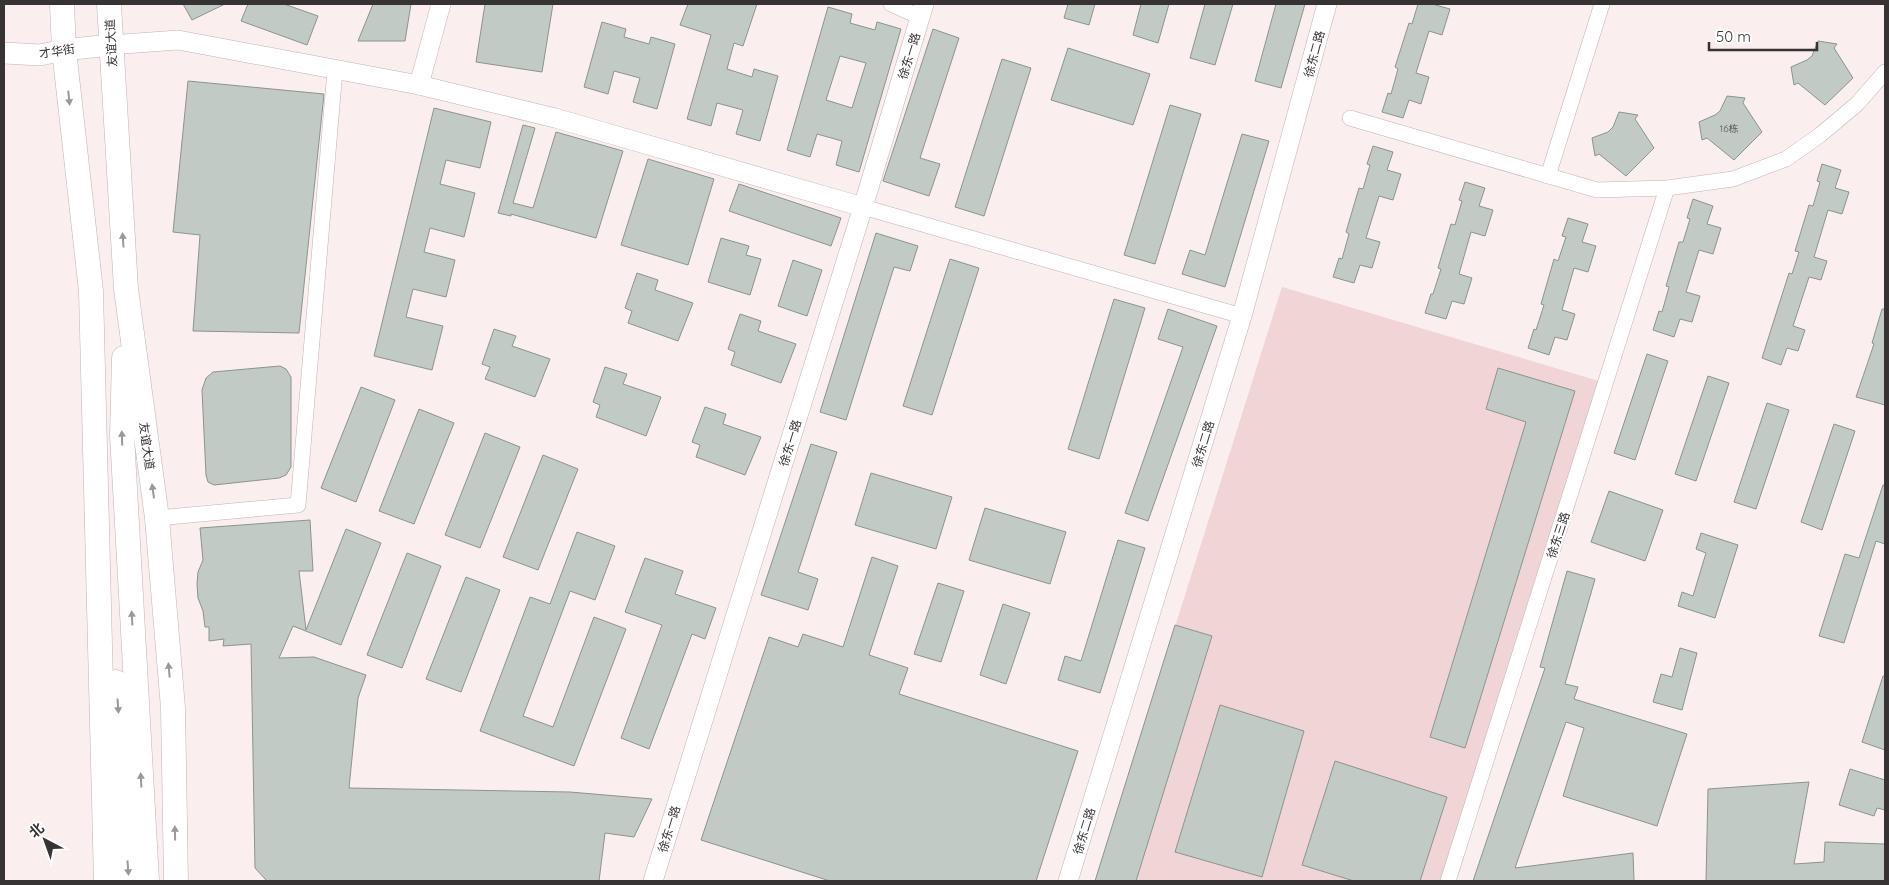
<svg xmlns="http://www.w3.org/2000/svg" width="1889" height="885" font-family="Quicksand,'Noto Sans SC',sans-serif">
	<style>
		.green { fill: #f1d4d5 }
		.building { fill: #c1cac4; stroke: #8b948e; fill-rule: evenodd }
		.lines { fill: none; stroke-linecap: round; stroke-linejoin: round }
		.minor-casing { stroke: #bfb4b4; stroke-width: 16 }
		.tertiary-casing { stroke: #bfb4b4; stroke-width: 20 }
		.secondary-casing { stroke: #bfb4b4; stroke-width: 22 }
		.primary-casing { stroke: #bfb4b4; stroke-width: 25 }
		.minor { stroke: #fff; stroke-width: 15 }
		.tertiary { stroke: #fff; stroke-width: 19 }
		.secondary { stroke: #fff; stroke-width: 21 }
		.primary { stroke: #fff; stroke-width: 24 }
		.oneway { fill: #9b9899 }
		.labels { text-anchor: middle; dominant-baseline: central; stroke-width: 4.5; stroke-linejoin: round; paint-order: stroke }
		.number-label { font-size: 10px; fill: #5a5857 }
		.street-label { font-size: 12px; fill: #373233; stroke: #fff }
	</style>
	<rect width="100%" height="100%" fill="#faeeee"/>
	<path class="green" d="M1282 287 1599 381 1443 881H1095Z"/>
	<g class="building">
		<path d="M183 4H225L192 20Z"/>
		<path d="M248 4H284L318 16 307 45 241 21Z"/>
		<path d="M373 4H411L405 41H358Z"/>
		<path d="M485 4H553L542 72 476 62Z"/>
		<path d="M688 4H757L743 46 734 43 727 69 752 77 754 69 778 76 760 141 736 134 743 110 717 103 711 126 687 119 711 35 680 25Z"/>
		<path d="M1068 4H1095L1089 25 1064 18Z"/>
		<path d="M1141 4H1169L1158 43 1133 35Z"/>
		<path d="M1205 4H1233L1215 65 1190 58Z"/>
		<path d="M1276 4H1305L1281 88 1255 81Z"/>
		<path d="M1418 4H1432L1450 9 1442 35 1429 31 1416 73 1429 77 1421 104 1409 100 1403 118 1382 112 1388 93 1391 94 1398 69 1395 67 1409 23 1412 24Z"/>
		<path d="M828 7 852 14 850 23 875 30 877 22 901 29 859 172 836 165 842 141 817 134 810 157 787 150ZM840 56 866 63 852 108 826 100Z"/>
		<path d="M602 22 626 29 624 37 649 44 651 37 675 44 657 109 633 102 640 78 614 71 608 94 584 87Z"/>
		<path d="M933 29 959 38 920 158 940 164 929 196 883 181Z"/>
		<path d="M1818 41 1837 44 1834 48 1853 78 1825 105 1798 83 1794 85 1791 67 1807 60 1812 56Z"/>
		<path d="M1068 48 1150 74 1133 125 1051 100Z"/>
		<path d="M1002 59 1031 68 984 216 955 207Z"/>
		<path d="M188 81 324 94 299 333 193 331 200 235 173 232Z"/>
		<path d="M1727 96 1745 98 1743 103 1762 132 1734 160 1707 138 1702 140 1699 122 1715 115 1720 111Z"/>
		<path d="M1170 105 1201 114 1155 264 1124 255Z"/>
		<path d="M434 108 491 122 480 168 446 160 440 184 475 193 464 237 430 228 424 252 455 260 446 297 413 289 406 317 443 326 432 370 374 356Z"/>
		<path d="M1619 112 1638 115 1635 119 1654 148 1626 176 1599 154 1595 156 1592 138 1608 132 1613 127Z"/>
		<path d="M523 125 535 128 513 203 533 208 556 132 623 151 596 238 511 214V216L498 213Z"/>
		<path d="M1242 134 1269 141 1225 287 1182 274 1190 250 1205 255Z"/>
		<path d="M1373 146 1393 152 1387 170 1401 174 1393 200 1379 196 1366 238 1380 242 1372 268 1360 265 1354 283 1333 277 1339 258 1342 259 1349 234 1346 232 1359 188 1363 189 1370 165 1367 164Z"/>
		<path d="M648 159 714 179 688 265 621 245Z"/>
		<path d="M1822 164 1841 170 1835 188 1849 192 1842 214 1828 210 1814 257 1827 261 1821 280 1809 277 1793 326 1805 330 1798 351 1787 348 1781 365 1762 358 1789 273 1792 274 1799 252 1795 251 1809 205 1813 206 1820 182 1817 181Z"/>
		<path d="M1465 182 1485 188 1479 206 1493 210 1485 236 1471 232 1459 274 1472 278 1464 304 1452 301 1446 319 1425 313 1431 294H1433L1441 269 1438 268 1451 224 1455 225 1462 201 1459 200Z"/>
		<path d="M739 184 841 218 831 246 729 211Z"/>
		<path d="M1693 199 1713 206 1707 224 1721 228 1713 254 1699 250 1686 292 1700 296 1692 322 1680 319 1674 337 1653 330 1659 311 1662 312 1669 287 1666 286 1679 242H1683L1690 219 1687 218Z"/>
		<path d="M1568 218 1588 224 1582 242 1596 246 1588 272 1574 268 1562 310 1575 314 1567 340 1555 337 1549 355 1528 348 1534 329 1536 330 1544 305 1541 304 1554 259 1558 261 1566 237 1562 236Z"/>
		<path d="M876 233 918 246 910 271 894 267 846 420 820 412Z"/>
		<path d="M721 238 749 246 746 255 761 259 750 295 708 282Z"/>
		<path d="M950 259 979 268 932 415 903 406Z"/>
		<path d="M793 260 822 270 807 316 778 306Z"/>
		<path d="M637 273 658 280 655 290 693 303 678 341 628 323 632 311 625 308Z"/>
		<path d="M1114 299 1145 308 1099 459 1068 449Z"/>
		<path d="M1168 309 1217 326 1148 521 1125 513 1183 347 1158 339Z"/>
		<path d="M1882 309H1885V405L1856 397 1874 344 1872 343Z"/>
		<path d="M740 314 761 321 758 331 796 344 781 383 731 365 735 352 728 349Z"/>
		<path d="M494 329 516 336 512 346 550 359 535 397 485 379 490 367 482 364Z"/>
		<path d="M1647 354 1668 361 1635 460 1614 453Z"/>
		<path d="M280 366 286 369 291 377V467L286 475 279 478 214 485 208 482 206 475 202 390 206 378 213 372Z"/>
		<path d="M605 367 627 374 623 384 661 397 646 436 596 417 600 405 593 402Z"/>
		<path d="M1498 368 1575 391 1465 748 1430 737 1526 422 1486 409Z"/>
		<path d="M1708 376 1729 383 1696 481 1675 474Z"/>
		<path d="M361 387 395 400 356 502 321 488Z"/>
		<path d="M1767 403 1789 410 1756 509 1734 502Z"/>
		<path d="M705 407 726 414 723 424 761 437 745 475 696 457 700 445 692 442Z"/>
		<path d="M419 409 454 423 414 524 379 511Z"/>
		<path d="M1834 424 1855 431 1822 530 1801 522Z"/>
		<path d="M485 433 520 447 480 548 445 535Z"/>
		<path d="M811 444 837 452 798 572 818 579 808 610 761 595Z"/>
		<path d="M543 455 578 469 538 570 503 557Z"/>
		<path d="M871 473 952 497 936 549 855 525Z"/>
		<path d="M1883 485H1885V544L1876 541 1844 643 1819 636 1845 554 1859 558Z"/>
		<path d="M1609 491 1663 510 1645 561 1591 542Z"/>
		<path d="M985 508 1066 532 1050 584 969 560Z"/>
		<path d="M310 520 313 571H299L306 630 346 529 381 543 341 645 293 626 279 658 314 657 366 675 358 698 349 788 570 792 652 799 634 837 605 833 599 881H267L255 868 251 644 223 646 224 639 209 641V627H205L203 611 198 598 197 584 198 572 203 560 200 528Z"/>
		<path d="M577 532 615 546 595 600 570 591 523 716 553 727 594 617 626 629 574 766 480 731 530 597 550 604Z"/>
		<path d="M1701 533 1738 545 1715 618 1678 606 1682 592 1693 596 1706 553 1696 549Z"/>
		<path d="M1118 540 1145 548 1100 693 1058 680 1065 656 1081 661Z"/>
		<path d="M407 553 441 566 402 668 367 655Z"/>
		<path d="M872 557 898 566 869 655 908 668 899 694 1078 751 1036 881H830L701 840 769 637 798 647 803 634 843 647Z"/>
		<path d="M645 558 683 571 675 594 716 608 705 639 692 634 649 749 621 738 662 625 625 612Z"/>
		<path d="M1567 571 1595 579 1565 684 1578 687 1574 699 1687 734 1657 826 1563 796 1584 728 1566 722 1515 868 1633 853 1634 881H1473L1545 668 1540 667Z"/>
		<path d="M466 577 500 590 461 692 426 679Z"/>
		<path d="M938 583 964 591 941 662 914 654Z"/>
		<path d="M1003 604 1030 613 1006 684 980 675Z"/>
		<path d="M1175 625 1212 636 1136 881H1095Z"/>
		<path d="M1680 648 1697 653 1682 710 1653 702 1661 674 1672 677Z"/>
		<path d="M1883 676H1885V750L1862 742Z"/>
		<path d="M1220 705 1304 731 1262 877 1175 852Z"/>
		<path d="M1335 761 1447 797 1420 881H1354L1302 865Z"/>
		<path d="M1850 769 1885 780V810L1877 808 1874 816 1839 805Z"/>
		<path d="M1809 782 1794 864 1824 862 1825 842 1885 844V881H1706L1708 789Z"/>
	</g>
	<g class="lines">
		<defs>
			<g id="minor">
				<path d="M891 4 920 17"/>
				<path d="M1350 118 1597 190 1667 188 1733 179 1786 159 1820 135 1857 104 1885 72"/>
				<path d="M1548 176 1602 4"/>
				<path d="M863 207 1242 316"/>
				<path d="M157 518 298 505 335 70"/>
				<path d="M1448 881 1667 188"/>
			</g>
			<g id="tertiary">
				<path d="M110 45 178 40 419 85 555 118 863 207"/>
				<path d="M419 85 441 4"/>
				<path d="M653 881 863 207 924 4"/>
				<path d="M1068 881 1242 316 1327 4"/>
			</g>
			<path id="secondary" d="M4 53 40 55 64 50 110 45"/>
			<g id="primary">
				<path d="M62 4 64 50 91 291 106 881"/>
				<path d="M109 4 126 289 157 518 173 708 176 881"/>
				<path d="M124 358 122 435 147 881"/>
				<path d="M116 682 129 881"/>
			</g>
		</defs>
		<use href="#minor" class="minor-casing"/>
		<use href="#tertiary" class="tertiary-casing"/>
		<use href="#secondary" class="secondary-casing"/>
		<use href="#primary" class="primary-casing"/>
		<use href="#minor" class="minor"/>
		<use href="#tertiary" class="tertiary"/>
		<use href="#secondary" class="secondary"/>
		<use href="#primary" class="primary"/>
	</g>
	<defs><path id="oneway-solid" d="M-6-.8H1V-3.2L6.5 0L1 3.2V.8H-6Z" transform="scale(1.25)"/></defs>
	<g class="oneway">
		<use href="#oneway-solid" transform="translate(69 98) rotate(84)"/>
		<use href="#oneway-solid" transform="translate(123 240) rotate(-94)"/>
		<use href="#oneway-solid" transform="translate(122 438) rotate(-92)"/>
		<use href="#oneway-solid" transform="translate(153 491) rotate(-98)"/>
		<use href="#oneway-solid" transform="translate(132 618) rotate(-93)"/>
		<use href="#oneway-solid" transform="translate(169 670) rotate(-95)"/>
		<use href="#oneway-solid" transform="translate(118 706) rotate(86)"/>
		<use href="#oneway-solid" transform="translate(141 780) rotate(-93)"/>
		<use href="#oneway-solid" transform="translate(175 833) rotate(-91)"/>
		<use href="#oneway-solid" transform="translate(128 868) rotate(86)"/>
	</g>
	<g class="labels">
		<g class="number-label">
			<text x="1729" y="128">16栋</text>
		</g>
		<g class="street-label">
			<text transform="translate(111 43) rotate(-93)">友谊大道</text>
			<text transform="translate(57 51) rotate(-8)">才华街</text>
			<text transform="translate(1314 54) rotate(-75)">徐东二路</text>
			<text transform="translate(909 56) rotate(-73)">徐东一路</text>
			<text transform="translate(790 443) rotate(-73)">徐东一路</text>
			<text transform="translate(1203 444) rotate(-73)">徐东二路</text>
			<text transform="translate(147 446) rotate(82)">友谊大道</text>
			<text transform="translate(1558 535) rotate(-72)">徐东三路</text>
			<text transform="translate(669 829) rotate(-73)">徐东一路</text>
			<text transform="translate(1084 831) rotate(-73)">徐东二路</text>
		</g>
	</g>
	<rect width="1889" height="885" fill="none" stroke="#373233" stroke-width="10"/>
	<g transform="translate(45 840) rotate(319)" stroke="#ffffff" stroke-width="4" paint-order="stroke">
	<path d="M0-4L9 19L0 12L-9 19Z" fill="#373233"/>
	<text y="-8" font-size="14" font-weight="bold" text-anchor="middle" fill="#373233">北</text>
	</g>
	<path d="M1709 42v8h108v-8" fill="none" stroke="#373233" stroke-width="2.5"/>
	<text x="1716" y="42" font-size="15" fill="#373233" stroke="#ffffff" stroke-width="4" paint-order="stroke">50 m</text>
</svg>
